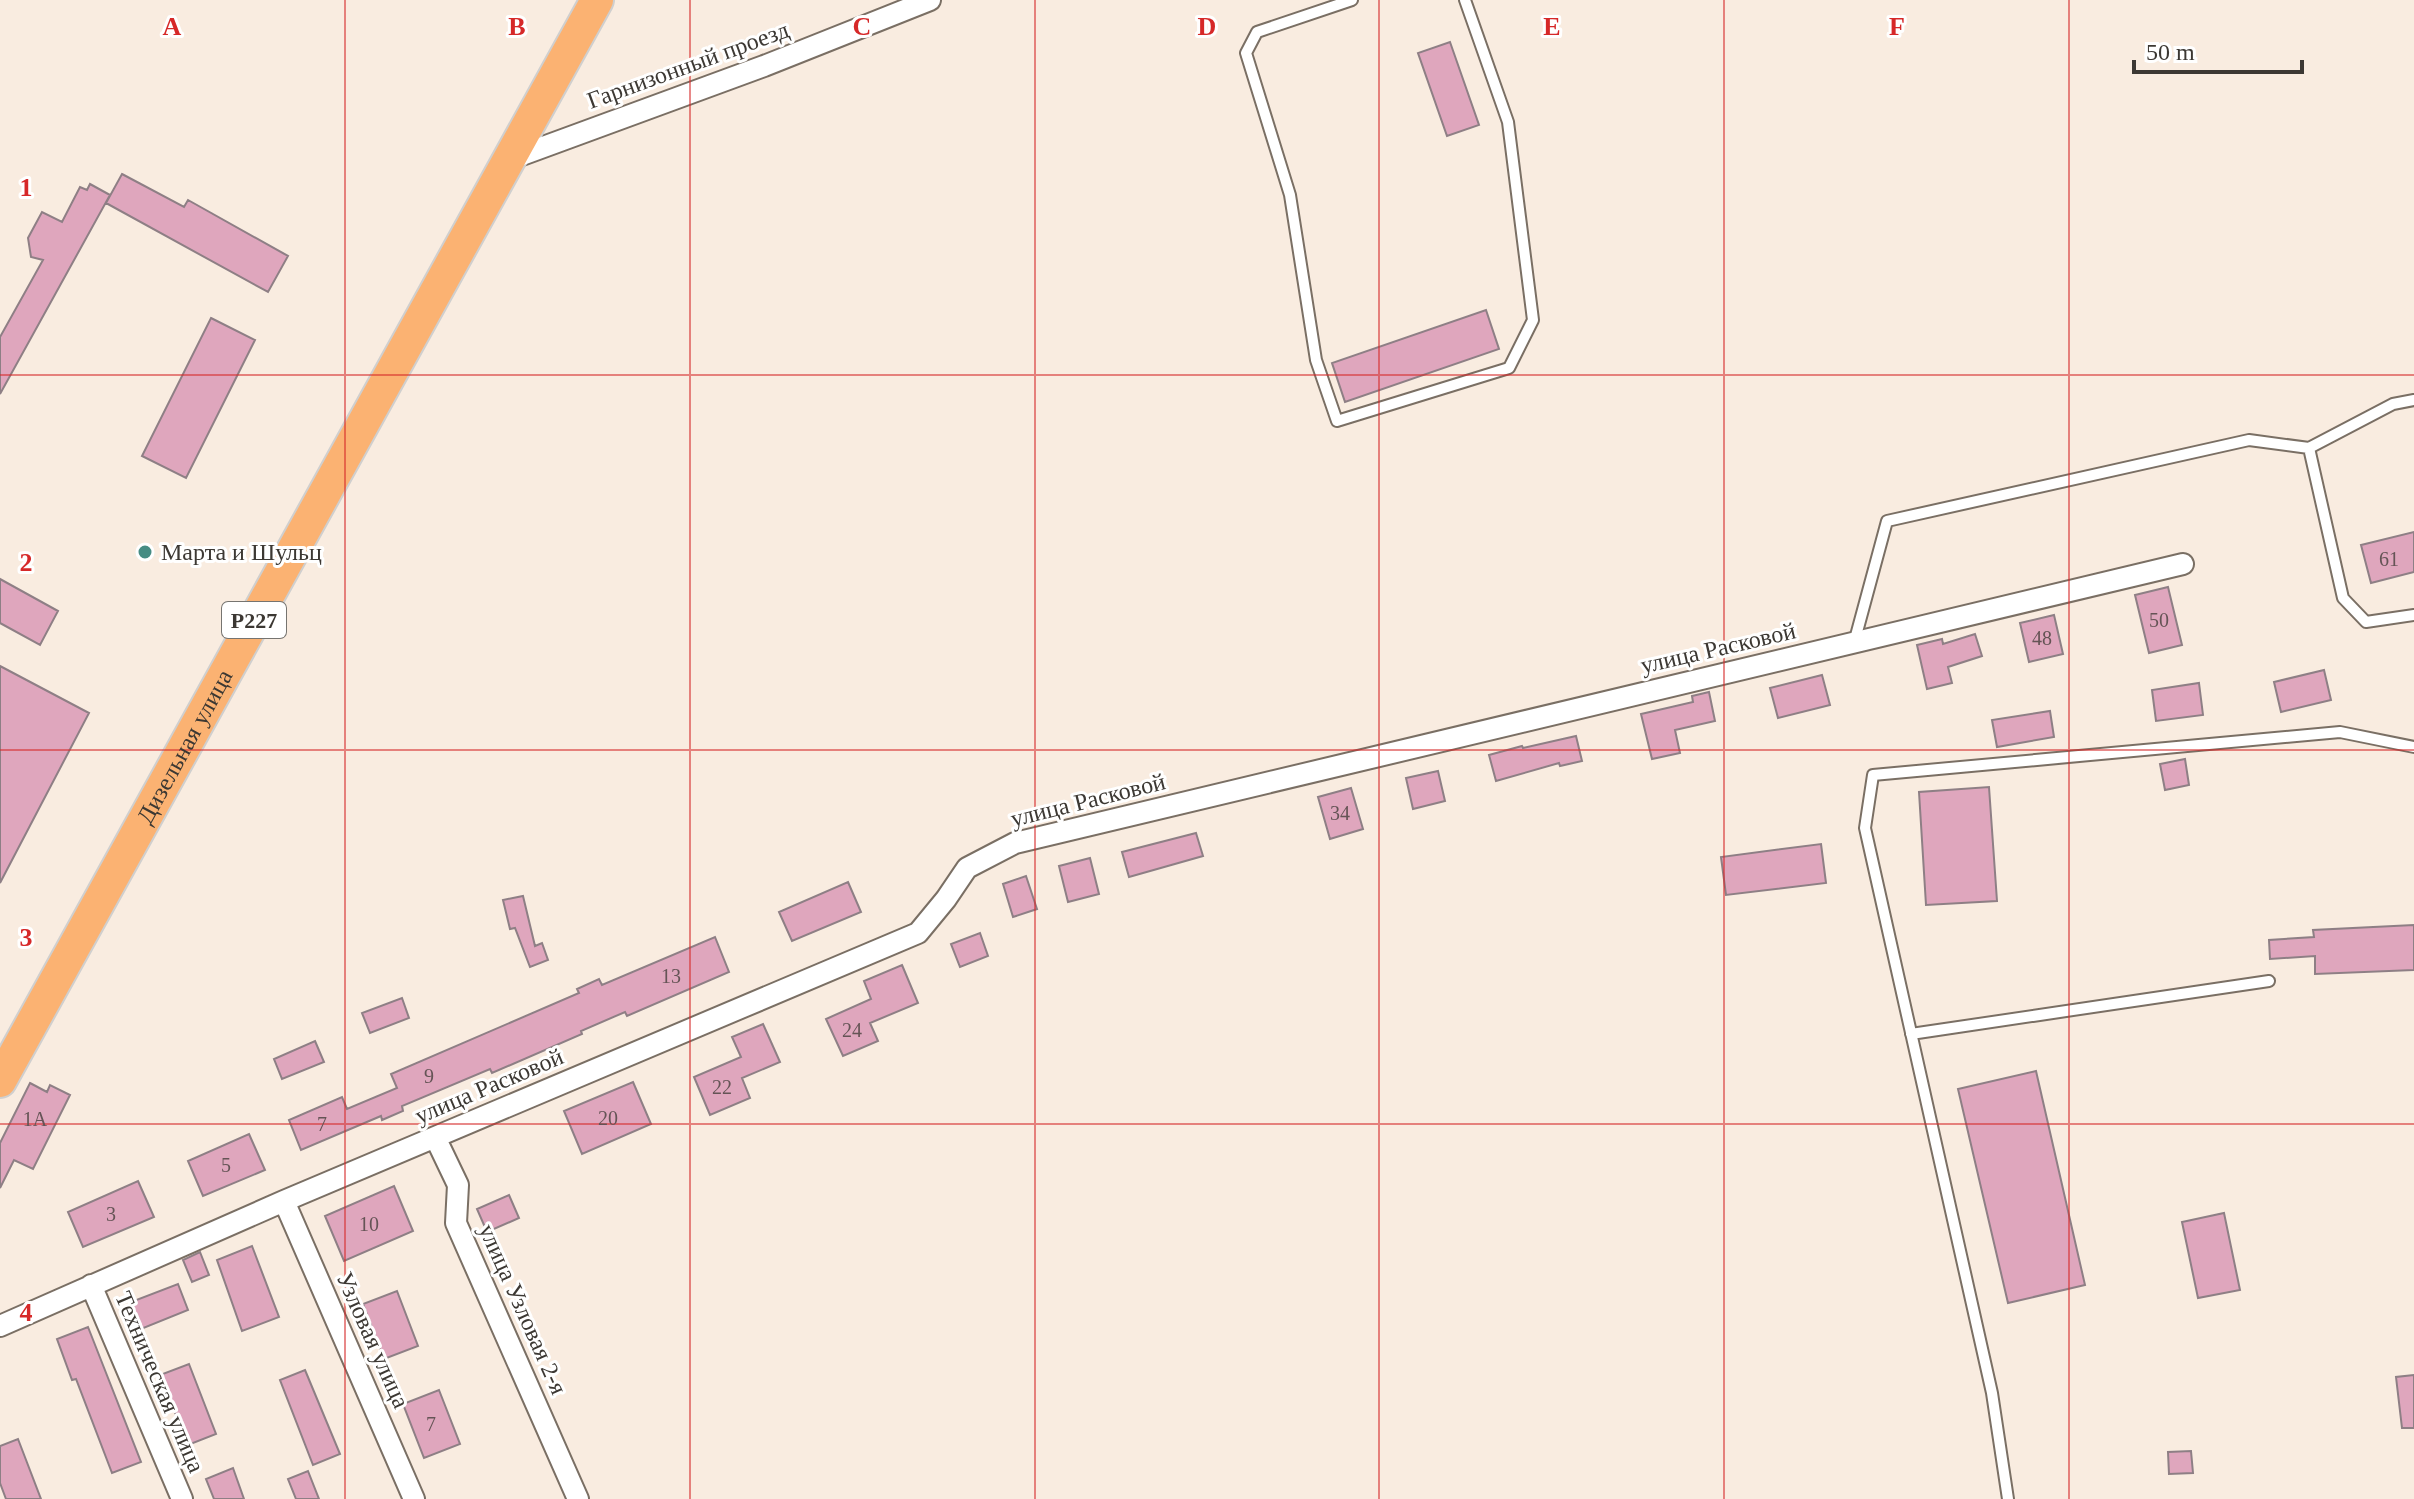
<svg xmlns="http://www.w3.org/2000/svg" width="2414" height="1499" viewBox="0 0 2414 1499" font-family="'Times New Roman',serif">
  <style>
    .building { fill: #dfa6bd; stroke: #8e7f85; stroke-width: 2 }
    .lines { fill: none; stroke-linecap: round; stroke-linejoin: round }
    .lane-casing { stroke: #7a6f64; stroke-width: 14 }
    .street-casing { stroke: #7a6f64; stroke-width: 24 }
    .primary-casing { stroke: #d0cfce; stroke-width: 36 }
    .lane { stroke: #fff; stroke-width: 10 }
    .street { stroke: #fff; stroke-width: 20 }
    .primary { stroke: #fbb272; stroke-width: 32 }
    .grid { fill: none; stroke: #d62828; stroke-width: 2; stroke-opacity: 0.55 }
    .poi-dot { fill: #468c83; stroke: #fff; stroke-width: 3 }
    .labels { text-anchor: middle; stroke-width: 6; stroke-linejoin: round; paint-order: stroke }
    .number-label { font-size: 20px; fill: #655456 }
    .shield { fill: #fff; stroke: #767470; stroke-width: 2 }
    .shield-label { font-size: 22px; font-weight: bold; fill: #3c3833 }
    .street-label { font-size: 24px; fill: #3c3833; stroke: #fff }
    .poi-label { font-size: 24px; fill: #3c3833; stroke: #fff; text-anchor: start }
    .grid-label { font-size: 26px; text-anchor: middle; font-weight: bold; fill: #d62828; stroke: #fff; stroke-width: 6; stroke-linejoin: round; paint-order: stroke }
  </style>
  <rect width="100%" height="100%" fill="#f9ece0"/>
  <path class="building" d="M 1450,42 L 1479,125 L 1447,136 L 1418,53 Z
    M 122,174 L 184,207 L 188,200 L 288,256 L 268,292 L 106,203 Z
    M 90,184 L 110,195 L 0,394 L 0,337 L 43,260 L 31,257 L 28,238 L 42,212 L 62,222 L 80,187 L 87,190 Z
    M 1486,310 L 1499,349 L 1345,402 L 1332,363 Z
    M 211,318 L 255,340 L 186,478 L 142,456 Z
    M 2414,532 L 2414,572 L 2371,583 L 2361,545 Z
    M 0,579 L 58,611 L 40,645 L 0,623 Z
    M 2168,587 L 2182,645 L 2149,653 L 2135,595 Z
    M 2054,615 L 2063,654 L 2029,662 L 2020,623 Z
    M 1975,634 L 1982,656 L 1948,667 L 1952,683 L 1927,689 L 1917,645 L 1942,639 L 1943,644 Z
    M 0,666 L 89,713 L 0,883 Z
    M 2324,670 L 2331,700 L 2281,712 L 2274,682 Z
    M 1822,675 L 1830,705 L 1778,718 L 1770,688 Z
    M 2199,683 L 2203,715 L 2156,721 L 2152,690 Z
    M 1709,692 L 1715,721 L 1675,730 L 1680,753 L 1652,759 L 1641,714 L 1693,702 L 1692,696 Z
    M 2050,711 L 2054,737 L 1997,747 L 1992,720 Z
    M 1576,736 L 1582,761 L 1560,766 L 1559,763 L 1496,781 L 1489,755 L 1522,746 L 1523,748 Z
    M 2185,759 L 2189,785 L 2165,790 L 2160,764 Z
    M 1438,771 L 1445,801 L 1413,809 L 1406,778 Z
    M 1989,787 L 1997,901 L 1926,905 L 1919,792 Z
    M 1351,788 L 1363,829 L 1330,839 L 1318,797 Z
    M 1196,833 L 1203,856 L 1129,877 L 1122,852 Z
    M 1821,844 L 1826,883 L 1726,895 L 1721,857 Z
    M 1090,858 L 1099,894 L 1068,902 L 1059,866 Z
    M 1026,876 L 1037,909 L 1013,917 L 1003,884 Z
    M 848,882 L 861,912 L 792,941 L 779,912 Z
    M 523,896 L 535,946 L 542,943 L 548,960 L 530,967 L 515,928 L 510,929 L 503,900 Z
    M 2414,925 L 2414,970 L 2315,974 L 2315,956 L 2270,959 L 2269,940 L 2314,937 L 2313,930 Z
    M 980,933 L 988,956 L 960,967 L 951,944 Z
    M 715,937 L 729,972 L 627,1016 L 625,1012 L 581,1031 L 582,1034 L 492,1073 L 490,1069 L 402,1106 L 403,1111 L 382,1120 L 381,1116 L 301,1150 L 289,1120 L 342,1097 L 347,1109 L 397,1088 L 391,1074 L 579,993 L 577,989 L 599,979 L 602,985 Z
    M 902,965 L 918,1003 L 870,1023 L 878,1041 L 843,1056 L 826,1019 L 871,999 L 864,981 Z
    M 402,998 L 409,1018 L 370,1033 L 362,1013 Z
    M 763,1024 L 780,1062 L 742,1078 L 750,1098 L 710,1115 L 694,1077 L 741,1057 L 732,1037 Z
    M 315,1041 L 324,1062 L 282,1079 L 274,1059 Z
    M 2036,1071 L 2085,1285 L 2008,1303 L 1958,1089 Z
    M 633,1082 L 651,1124 L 582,1154 L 564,1111 Z
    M 30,1083 L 47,1092 L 50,1085 L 70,1095 L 33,1169 L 14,1160 L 0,1188 L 0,1143 Z
    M 249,1134 L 265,1170 L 203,1196 L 188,1161 Z
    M 138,1181 L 154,1217 L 83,1247 L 68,1212 Z
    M 394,1186 L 413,1231 L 344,1261 L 325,1216 Z
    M 509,1195 L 519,1218 L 487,1232 L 477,1209 Z
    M 2224,1213 L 2240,1290 L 2198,1298 L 2182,1222 Z
    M 252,1246 L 279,1317 L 242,1331 L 217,1260 Z
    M 200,1252 L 209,1275 L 192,1282 L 183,1260 Z
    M 178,1284 L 188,1310 L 141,1329 L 131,1302 Z
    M 397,1291 L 418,1346 L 384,1359 L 363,1304 Z
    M 88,1327 L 141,1462 L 112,1473 L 76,1379 L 72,1380 L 57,1339 Z
    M 189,1364 L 216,1434 L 188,1445 L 160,1375 Z
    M 305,1370 L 340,1454 L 313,1465 L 280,1380 Z
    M 2414,1375 L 2414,1428 L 2402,1428 L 2396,1377 Z
    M 439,1390 L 460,1444 L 424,1458 L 403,1404 Z
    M 18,1439 L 41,1499 L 6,1499 L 0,1483 L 0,1446 Z
    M 2191,1451 L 2193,1473 L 2169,1474 L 2168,1452 Z
    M 233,1468 L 244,1499 L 214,1499 L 206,1479 Z
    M 308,1471 L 319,1499 L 296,1499 L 288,1479 Z"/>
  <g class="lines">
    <g class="lane-casing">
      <path id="lane" d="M 1352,0 L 1257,32 L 1246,53 L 1290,195 L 1316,360 L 1337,421 L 1509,368 L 1533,320 L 1508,122 L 1465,0
        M 2309,448 L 2343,598 L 2366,622 L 2414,615
        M 1854,643 L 1887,521 L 2249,440 L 2309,448 L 2393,404 L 2414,400
        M 1911,1034 L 2269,981
        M 2008,1499 L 1992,1393 L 1865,828 L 1873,775 L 2340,732 L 2414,747"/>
    </g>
    <g class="street-casing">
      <path id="street" d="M 508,160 L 764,66 L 930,0
        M 435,1137 L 458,1185 L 456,1223 L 578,1499
        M 284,1201 L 414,1499
        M 91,1285 L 182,1499
        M 0,1326 L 284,1201 L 918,933 L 946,899 L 967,868 L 1015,843 L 2183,564"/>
    </g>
    <g class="primary-casing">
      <g id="primary">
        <path id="s1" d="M 0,1081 L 597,0"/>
      </g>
    </g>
    <use href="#lane" class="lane"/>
    <use href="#street" class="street"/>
    <use href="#primary" class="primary"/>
  </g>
  <path class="grid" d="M 345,0 L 345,1499M 690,0 L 690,1499M 1035,0 L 1035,1499M 1379,0 L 1379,1499M 1724,0 L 1724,1499M 2069,0 L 2069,1499M 0,375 L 2414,375M 0,750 L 2414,750M 0,1124 L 2414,1124"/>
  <circle class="poi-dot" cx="145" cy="552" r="8"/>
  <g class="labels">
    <g class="number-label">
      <text x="2389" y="566">61</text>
      <text x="2159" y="627">50</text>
      <text x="2042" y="645">48</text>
      <text x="1340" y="820">34</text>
      <text x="671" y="983">13</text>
      <text x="852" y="1037">24</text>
      <text x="429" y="1083">9</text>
      <text x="722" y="1094">22</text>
      <text x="608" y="1125">20</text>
      <text x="35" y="1126">1А</text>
      <text x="322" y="1131">7</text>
      <text x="226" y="1172">5</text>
      <text x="111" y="1221">3</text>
      <text x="369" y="1231">10</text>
      <text x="431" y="1431">7</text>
    </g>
    <rect class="shield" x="222" y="602" width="64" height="36" rx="6"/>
    <g class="shield-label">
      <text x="254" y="628">Р227</text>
    </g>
    <g class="street-label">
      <text transform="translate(688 65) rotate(-20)" y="8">Гарнизонный проезд</text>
      <text transform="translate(1718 648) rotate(-13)" y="8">улица Расковой</text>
      <text dy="8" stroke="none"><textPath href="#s1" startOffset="382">Дизельная улица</textPath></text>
      <text transform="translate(1088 800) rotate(-14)" y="8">улица Расковой</text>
      <text transform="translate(489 1086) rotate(-23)" y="8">улица Расковой</text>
      <text transform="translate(523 1309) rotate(66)" y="8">улица Узловая 2-я</text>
      <text transform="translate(373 1340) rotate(66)" y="8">Узловая улица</text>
      <text transform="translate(160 1382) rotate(67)" y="8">Техническая улица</text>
    </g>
    <g class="poi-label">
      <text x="161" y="560">Марта и Шульц</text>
    </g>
  </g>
  <g class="grid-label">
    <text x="172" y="35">A</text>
    <text x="517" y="35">B</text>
    <text x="862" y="35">C</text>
    <text x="1207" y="35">D</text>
    <text x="1552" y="35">E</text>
    <text x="1897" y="35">F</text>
    <text x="26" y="196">1</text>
    <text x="26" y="571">2</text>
    <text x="26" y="946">3</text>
    <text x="26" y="1321">4</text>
  </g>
  <path d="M2134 60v12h168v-12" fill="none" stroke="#3c3833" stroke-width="4"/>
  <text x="2146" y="60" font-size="24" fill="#3c3833" stroke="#ffffff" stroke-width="6" paint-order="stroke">50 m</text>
</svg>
